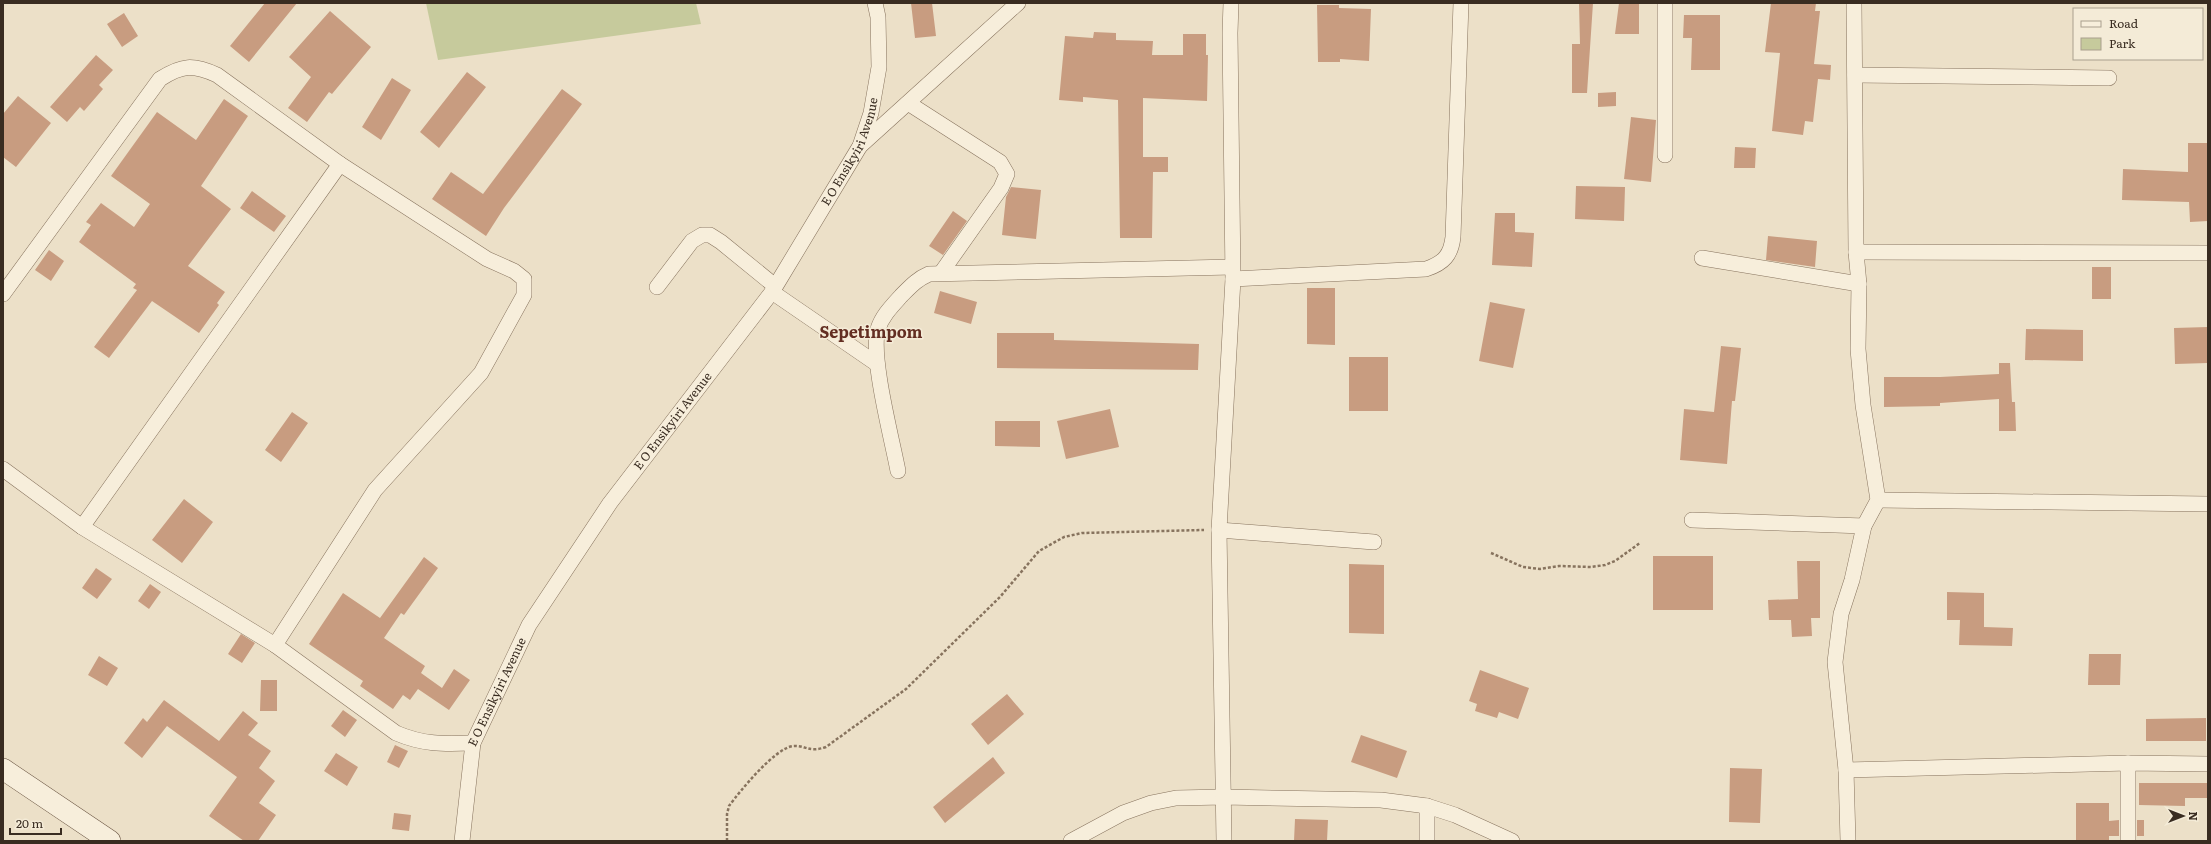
<svg xmlns="http://www.w3.org/2000/svg" width="2211" height="844" viewBox="0 0 2211 844" font-family="Literata,serif">
  <style>
    .green { fill: #c6ca9c }
    .building { fill: #c89c80 }
    .lines { fill: none; stroke-linecap: round; stroke-linejoin: round }
    .street-casing { stroke: #87735e; stroke-width: 16 }
    .secondary-casing { stroke: #695441; stroke-width: 22 }
    .path { stroke: #87735e; stroke-width: 2.5; stroke-dasharray: 3 2; stroke-linecap: butt }
    .street { stroke: #f7eedb; stroke-width: 15 }
    .secondary { stroke: #f7eedb; stroke-width: 21 }
    .labels { text-anchor: middle; stroke-width: 3; stroke-linejoin: round; paint-order: stroke }
    .street-label { font-size: 12px; fill: #392c21; stroke: #f4ebd7 }
    .district-label { font-size: 16px; font-weight: bold; fill: #632e22; stroke: #f4ebd7 }
  </style>
  <rect width="100%" height="100%" fill="#ece0c8"/>
  <path class="green" d="M 426,3 L 696,3 L 701,24 L 438,60 Z"/>
  <path class="building" d="M 265,3 L 297,3 L 249,62 L 230,46 Z
    M 911,3 L 932,3 L 936,36 L 915,38 Z
    M 1579,3 L 1593,3 L 1587,93 L 1572,93 L 1572,44 L 1580,44 Z
    M 1619,3 L 1639,3 L 1639,34 L 1615,34 Z
    M 1771,3 L 1816,3 L 1815,11 L 1820,11 L 1814,64 L 1831,65 L 1830,80 L 1818,79 L 1813,122 L 1805,121 L 1803,135 L 1772,131 L 1780,53 L 1765,52 Z
    M 1317,5 L 1339,5 L 1339,8 L 1371,9 L 1369,61 L 1340,59 L 1340,62 L 1318,62 Z
    M 330,11 L 371,47 L 332,94 L 329,92 L 307,122 L 288,108 L 311,77 L 289,57 Z
    M 124,13 L 138,36 L 122,47 L 107,24 Z
    M 1684,15 L 1720,15 L 1720,70 L 1691,70 L 1692,38 L 1683,38 Z
    M 1094,32 L 1116,33 L 1116,40 L 1153,41 L 1152,55 L 1183,55 L 1183,34 L 1206,34 L 1206,55 L 1208,55 L 1207,101 L 1143,98 L 1143,157 L 1168,157 L 1168,172 L 1153,172 L 1152,238 L 1120,238 L 1118,100 L 1083,97 L 1083,102 L 1059,100 L 1065,36 L 1093,38 Z
    M 96,55 L 113,70 L 99,85 L 103,89 L 84,111 L 80,107 L 67,122 L 50,107 Z
    M 467,72 L 486,87 L 439,148 L 420,132 Z
    M 392,78 L 411,90 L 381,140 L 362,127 Z
    M 562,89 L 582,104 L 504,208 L 486,236 L 432,199 L 451,172 L 483,194 Z
    M 1616,92 L 1616,106 L 1598,107 L 1598,93 Z
    M 18,96 L 51,123 L 16,167 L 3,157 L 3,114 Z
    M 224,99 L 248,116 L 201,186 L 231,209 L 188,266 L 225,292 L 217,303 L 219,305 L 199,333 L 152,301 L 109,358 L 94,347 L 137,290 L 133,288 L 136,284 L 79,242 L 91,225 L 86,222 L 101,203 L 134,227 L 150,204 L 111,176 L 157,112 L 196,140 Z
    M 1631,117 L 1656,120 L 1651,182 L 1624,179 Z
    M 2188,143 L 2207,143 L 2208,221 L 2190,222 L 2189,202 L 2122,200 L 2123,169 L 2188,172 Z
    M 1735,147 L 1756,148 L 1755,168 L 1734,168 Z
    M 1576,186 L 1625,187 L 1624,221 L 1575,219 Z
    M 1011,187 L 1041,190 L 1036,239 L 1002,235 L 1006,197 Z
    M 252,191 L 286,216 L 274,232 L 240,208 Z
    M 953,211 L 967,221 L 943,255 L 929,246 Z
    M 1495,213 L 1515,213 L 1515,232 L 1534,233 L 1532,267 L 1492,265 Z
    M 1768,236 L 1817,241 L 1815,267 L 1766,260 Z
    M 49,250 L 64,261 L 51,281 L 35,270 Z
    M 2092,267 L 2111,267 L 2111,299 L 2092,299 Z
    M 1307,288 L 1335,288 L 1335,345 L 1307,344 Z
    M 940,291 L 977,302 L 971,324 L 934,313 Z
    M 1490,302 L 1525,309 L 1513,368 L 1479,361 Z
    M 2208,327 L 2208,363 L 2175,364 L 2174,328 Z
    M 2026,329 L 2083,330 L 2083,361 L 2025,360 Z
    M 997,333 L 1054,333 L 1054,340 L 1199,344 L 1198,370 L 997,368 Z
    M 1721,346 L 1741,348 L 1735,401 L 1732,401 L 1727,464 L 1680,460 L 1684,409 L 1714,412 Z
    M 1349,357 L 1388,357 L 1388,411 L 1349,411 Z
    M 1999,363 L 2010,363 L 2012,402 L 2015,402 L 2016,431 L 1999,431 L 1999,399 L 1940,403 L 1940,406 L 1884,407 L 1884,377 L 1940,377 L 1999,374 Z
    M 1110,409 L 1119,447 L 1066,459 L 1057,421 Z
    M 292,412 L 308,423 L 281,462 L 265,450 Z
    M 995,421 L 1040,421 L 1040,447 L 995,446 Z
    M 184,499 L 213,522 L 182,563 L 152,540 Z
    M 1653,556 L 1713,556 L 1713,610 L 1653,610 Z
    M 424,557 L 438,568 L 404,615 L 401,613 L 384,638 L 425,666 L 421,673 L 442,688 L 454,669 L 470,680 L 449,710 L 418,689 L 410,700 L 403,695 L 393,709 L 360,686 L 363,681 L 309,644 L 343,593 L 380,618 Z
    M 1797,561 L 1820,561 L 1820,618 L 1811,618 L 1812,636 L 1792,637 L 1791,620 L 1769,620 L 1768,600 L 1798,599 Z
    M 1349,564 L 1384,565 L 1384,634 L 1349,633 Z
    M 96,568 L 112,579 L 97,599 L 82,588 Z
    M 150,584 L 161,592 L 149,609 L 138,601 Z
    M 1947,592 L 1984,593 L 1984,627 L 2013,628 L 2012,646 L 1959,645 L 1960,620 L 1947,620 Z
    M 241,634 L 255,643 L 242,663 L 228,654 Z
    M 2089,654 L 2121,654 L 2120,685 L 2088,685 Z
    M 99,656 L 118,668 L 107,686 L 88,675 Z
    M 1480,670 L 1529,688 L 1518,719 L 1499,712 L 1497,718 L 1475,711 L 1477,704 L 1469,701 Z
    M 261,680 L 277,680 L 277,711 L 260,711 Z
    M 1007,694 L 1024,714 L 988,745 L 971,724 Z
    M 164,700 L 219,741 L 243,711 L 258,723 L 248,735 L 271,751 L 259,768 L 275,781 L 259,803 L 276,815 L 258,841 L 244,841 L 209,816 L 237,777 L 167,726 L 142,758 L 124,743 L 143,718 L 147,722 Z
    M 343,710 L 357,720 L 345,737 L 331,726 Z
    M 2206,718 L 2206,741 L 2146,741 L 2146,719 Z
    M 1361,735 L 1407,751 L 1397,778 L 1351,762 Z
    M 395,745 L 408,751 L 399,768 L 387,762 Z
    M 336,753 L 358,767 L 347,786 L 324,771 Z
    M 993,757 L 1005,773 L 945,823 L 933,807 Z
    M 1730,768 L 1762,769 L 1760,823 L 1729,822 Z
    M 2139,783 L 2208,783 L 2208,798 L 2185,798 L 2185,806 L 2139,805 Z
    M 2076,803 L 2109,803 L 2109,821 L 2119,820 L 2119,836 L 2109,836 L 2109,841 L 2076,841 Z
    M 394,813 L 411,815 L 409,831 L 392,829 Z
    M 1295,819 L 1328,820 L 1327,841 L 1294,841 Z
    M 2137,820 L 2144,820 L 2144,836 L 2137,836 Z"/>
  <g class="lines">
    <g class="street-casing">
      <g id="street">
        <path d="M 1665,3 L 1665,155"/>
        <path d="M 1855,75 L 2109,78"/>
        <path d="M 908,103 L 1000,162 L 1007,174 L 1001,188 L 941,273"/>
        <path d="M 860,146 L 1018,3"/>
        <path d="M 1856,252 L 2208,253"/>
        <path d="M 1702,258 L 1859,284"/>
        <path d="M 1233,279 L 1426,269 C 1444,263 1451,255 1453,237 L 1461,3"/>
        <path d="M 657,287 L 692,241 L 702,235 L 710,235 L 721,242 L 775,286"/>
        <path d="M 772,292 L 877,364"/>
        <path d="M 3,294 L 160,79 C 182,65 193,64 217,75 L 340,164 L 487,259 L 514,271 L 524,279 L 524,295 L 481,373 L 375,490 L 275,645"/>
        <path d="M 3,469 L 82,527 L 275,645 L 396,733 C 424,745 444,744 473,743"/>
        <path d="M 898,471 C 892,439 870,356 878,329 C 882,316 892,306 901,296 C 910,287 917,279 929,274 L 1232,267"/>
        <path d="M 1878,500 L 2208,504"/>
        <path d="M 1692,520 L 1864,526"/>
        <path d="M 82,527 L 340,164"/>
        <path d="M 1219,530 L 1374,542"/>
        <path d="M 1846,770 L 2128,763 L 2208,764"/>
        <path id="s1" d="M 462,841 L 473,743 L 529,625 L 610,503 L 772,292 L 860,146 L 871,113 L 879,67 L 878,17 L 875,3"/>
        <path d="M 1071,841 L 1123,813 L 1151,803 L 1176,798 L 1224,797 L 1381,800 L 1427,806 L 1455,815 L 1512,841"/>
        <path d="M 1224,841 L 1219,530 L 1233,279 L 1230,33 L 1231,3"/>
        <path d="M 1427,841 L 1427,806"/>
        <path d="M 1848,841 L 1846,770 L 1835,662 L 1841,614 L 1852,580 L 1864,526 L 1878,500 L 1863,405 L 1858,349 L 1859,284 L 1856,252 L 1854,3"/>
        <path d="M 2128,841 L 2128,763"/>
      </g>
    </g>
    <g class="secondary-casing">
      <path id="secondary" d="M 3,769 L 110,841"/>
    </g>
    <path class="path" d="M 1491,553 L 1523,567 L 1540,569 L 1559,566 L 1591,567 L 1605,565 L 1615,561 L 1640,543
      M 727,841 L 727,814 L 729,806 C 740,791 775,748 793,746 C 806,745 808,753 826,747 L 906,689 L 1000,597 L 1039,551 L 1064,537 L 1082,533 L 1204,530"/>
    <use href="#street" class="street"/>
    <use href="#secondary" class="secondary"/>
  </g>
  <g class="labels">
    <g class="street-label">
      <text dy="4" stroke="none"><textPath href="#s1" startOffset="803">E O Ensikyiri Avenue</textPath></text>
      <text dy="4" stroke="none"><textPath href="#s1" startOffset="479">E O Ensikyiri Avenue</textPath></text>
      <text dy="4" stroke="none"><textPath href="#s1" startOffset="155">E O Ensikyiri Avenue</textPath></text>
    </g>
    <g class="district-label">
      <text x="871" y="338">Sepetimpom</text>
    </g>
  </g>
  <rect width="2211" height="844" fill="none" stroke="#392c21" stroke-width="8"/>
  <rect x="2073" y="8" width="130" height="52" fill="#f4ebd7" stroke="#a99f8e"/>
  <rect x="2081" y="21" width="20" height="6" fill="#f7eedb" stroke="#a99f8e"/>
  <text x="2109" y="28" font-size="12" fill="#392c21">Road</text>
  <rect x="2081" y="38" width="20" height="12" fill="#c6ca9c" stroke="#a99f8e"/>
  <text x="2109" y="48" font-size="12" fill="#392c21">Park</text>
  <g transform="translate(2183 816) rotate(90)" stroke="#f4ebd7" stroke-width="3" paint-order="stroke">
  <path d="M0-3L7 15L0 10L-7 15Z" fill="#392c21"/>
  <text y="-6" font-size="11" font-weight="bold" text-anchor="middle" fill="#392c21">N</text>
  </g>
  <path d="M10 828v6h51v-6" fill="none" stroke="#392c21" stroke-width="2"/>
  <text x="16" y="828" font-size="12" fill="#392c21" stroke="#f4ebd7" stroke-width="3" paint-order="stroke">20 m</text>
</svg>
